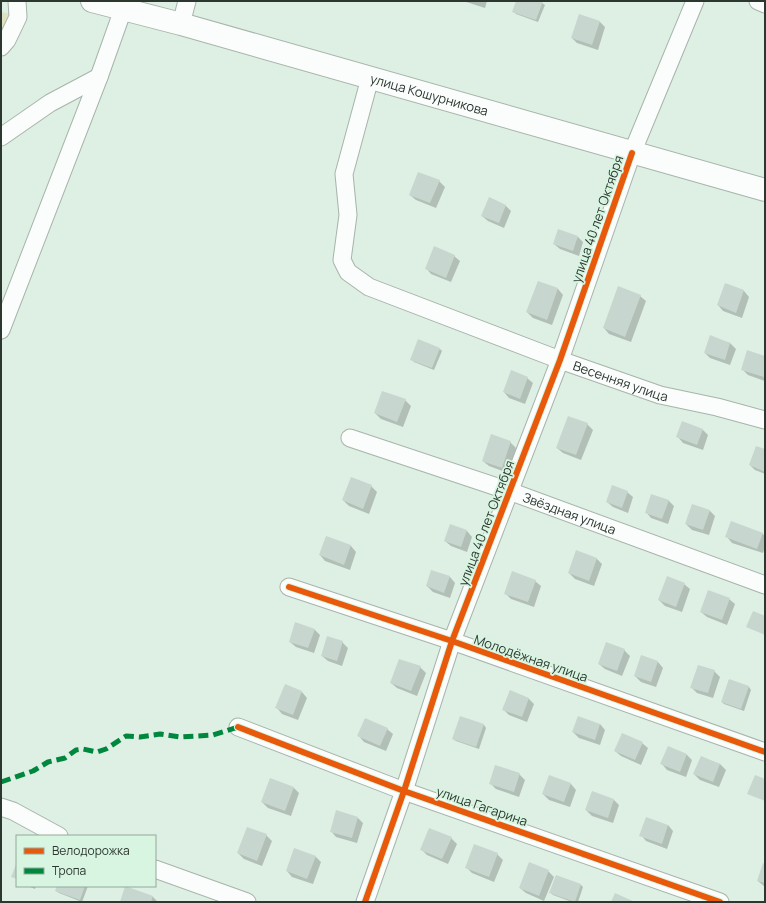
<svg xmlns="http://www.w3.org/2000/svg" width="766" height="903" viewBox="0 0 766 903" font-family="Manrope,sans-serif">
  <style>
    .green { fill: #dfe3c2 }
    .shadow { fill: #0003 }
    .building { fill: #c8d6d0 }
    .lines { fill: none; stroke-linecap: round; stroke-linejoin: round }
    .minor-casing { stroke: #a7b4ab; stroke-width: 19 }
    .major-casing { stroke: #a7b4ab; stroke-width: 24 }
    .minor { stroke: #fafdfb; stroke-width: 17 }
    .major { stroke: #fafdfb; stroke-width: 22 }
    .quiet { stroke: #00873e; stroke-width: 5; stroke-dasharray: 10 5; stroke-linecap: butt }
    .cycleway-casing { stroke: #d8f5e1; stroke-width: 8 }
    .cycleway { stroke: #e8590c; stroke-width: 6 }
    .labels { text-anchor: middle; stroke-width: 3.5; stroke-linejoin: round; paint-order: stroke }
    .street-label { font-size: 13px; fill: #2c3730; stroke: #d8f5e1 }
  </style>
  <rect width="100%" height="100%" fill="#deefe4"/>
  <path class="green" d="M 1,12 L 11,14 L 1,29 Z"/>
  <path class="shadow" d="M 463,1 L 487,1 L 485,8 Z
    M 517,1 L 539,1 L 545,5 L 538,22 L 516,14 L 513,11 Z
    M 580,15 L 600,22 L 605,27 L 598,50 L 577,43 L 572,38 Z
    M 439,181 L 445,187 L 436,208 L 416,200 L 410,195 Z
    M 489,199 L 506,206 L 511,211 L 504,228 L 488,221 L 482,216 Z
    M 578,237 L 583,242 L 579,256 L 560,249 L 554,244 Z
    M 454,256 L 460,261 L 451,282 L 431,274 L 426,268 Z
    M 538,282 L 558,289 L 563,295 L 552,325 L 533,318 L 527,312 Z
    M 726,284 L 744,291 L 749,297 L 742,318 L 723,311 L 718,305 Z
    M 640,296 L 646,301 L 631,342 L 609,334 L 604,328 Z
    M 710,337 L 730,343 L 736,349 L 730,365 L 710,358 L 705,353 Z
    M 440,349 L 442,351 L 434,370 L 414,362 L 411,359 Z
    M 748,352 L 765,357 L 765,381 L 748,375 L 742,369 Z
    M 527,378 L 533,383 L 525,404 L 509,398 L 504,392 Z
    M 405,400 L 411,406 L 403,427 L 381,419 L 375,413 Z
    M 587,424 L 593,430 L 581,460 L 563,453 L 557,448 Z
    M 703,430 L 708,435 L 703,450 L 683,443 L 678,437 Z
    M 510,442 L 516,448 L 508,473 L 489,466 L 483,461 Z
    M 765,450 L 765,474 L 755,470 L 750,465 Z
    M 371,486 L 377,492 L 369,514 L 349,506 L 343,500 Z
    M 627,492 L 633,497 L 628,513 L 613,507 L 607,502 Z
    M 668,500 L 674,506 L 668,524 L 651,518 L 646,512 Z
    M 693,505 L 710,511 L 715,516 L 709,535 L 692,530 L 686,524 Z
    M 451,525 L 467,531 L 472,537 L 467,552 L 451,546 L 445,541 Z
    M 762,533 L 765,536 L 765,547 L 763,553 L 732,543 L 727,537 Z
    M 327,537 L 351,546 L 356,552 L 350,570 L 325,561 L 320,555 Z
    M 596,558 L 602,564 L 594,586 L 575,579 L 569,573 Z
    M 432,571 L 450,577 L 455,583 L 450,598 L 433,592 L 427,586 Z
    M 535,581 L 541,586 L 534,607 L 511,599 L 505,593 Z
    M 684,584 L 690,589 L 682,612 L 665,606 L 659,600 Z
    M 729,599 L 735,604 L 727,625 L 707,617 L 701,612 Z
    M 314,629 L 320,635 L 314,653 L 296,647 L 290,642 Z
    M 342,642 L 348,648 L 342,666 L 328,661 L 322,656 Z
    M 624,650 L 630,656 L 622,676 L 605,669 L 599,664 Z
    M 658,662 L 663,668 L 656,687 L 641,682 L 635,676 Z
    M 420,667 L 426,673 L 417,696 L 397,688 L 391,683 Z
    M 714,671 L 720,677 L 713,698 L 697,693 L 692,688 Z
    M 729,680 L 749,687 L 751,690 L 744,711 L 724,704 L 722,702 Z
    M 510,691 L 529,699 L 534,704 L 527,722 L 509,715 L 503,709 Z
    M 302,692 L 307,698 L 298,720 L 282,714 L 277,708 Z
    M 461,717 L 484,725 L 486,728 L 479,749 L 456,741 L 453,739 Z
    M 600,724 L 605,730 L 600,745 L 579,738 L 573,732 Z
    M 387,729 L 393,734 L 386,751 L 364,742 L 359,736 Z
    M 642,743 L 648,748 L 641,765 L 621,756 L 615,751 Z
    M 668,747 L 687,755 L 692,760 L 686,777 L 667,770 L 662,764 Z
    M 701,757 L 720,764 L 726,770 L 719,787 L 700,780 L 694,774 Z
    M 519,774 L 525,780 L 519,797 L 496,789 L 490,783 Z
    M 571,784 L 576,790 L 570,807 L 549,800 L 543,794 Z
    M 294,788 L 299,793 L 291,816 L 268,808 L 262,802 Z
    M 614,800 L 619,805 L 613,823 L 592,816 L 586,810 Z
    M 358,818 L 363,823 L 357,843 L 336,837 L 331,831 Z
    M 668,825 L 673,831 L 667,849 L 646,841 L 641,835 Z
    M 266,835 L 272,841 L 262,866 L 244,859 L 238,853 Z
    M 451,838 L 457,844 L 448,864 L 427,855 L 421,849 Z
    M 497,854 L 503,860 L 494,882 L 472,873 L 466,867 Z
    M 315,856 L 321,862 L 313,884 L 292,877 L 287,871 Z
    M 765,865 L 765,887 L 758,881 Z
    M 548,871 L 554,877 L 544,901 L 526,893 L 520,888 Z
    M 556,876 L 581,885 L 583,887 L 578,902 L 572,902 L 553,895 L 551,893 Z
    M 28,886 L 36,886 L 35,889 Z
    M 58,886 L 88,886 L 82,902 L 59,893 L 56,891 Z
    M 126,888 L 153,897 L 158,902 L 121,902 Z"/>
  <path class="building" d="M 516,1 L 543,1 L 536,20 L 512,12 Z
    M 579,14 L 600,21 L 592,45 L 571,38 Z
    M 418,172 L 440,180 L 430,203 L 409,195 Z
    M 489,197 L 506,205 L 499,223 L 481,216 Z
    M 558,229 L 578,236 L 573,251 L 553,244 Z
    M 434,246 L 455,255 L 446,278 L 425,269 Z
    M 538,281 L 558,288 L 547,320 L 526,312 Z
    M 725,283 L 744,290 L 736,313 L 717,305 Z
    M 618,286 L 641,295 L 625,337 L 603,328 Z
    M 710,335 L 730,343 L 725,360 L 704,353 Z
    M 418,339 L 440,348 L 432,368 L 410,360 Z
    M 747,350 L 765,356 L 764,377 L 741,370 Z
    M 511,370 L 528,377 L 520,399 L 503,392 Z
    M 382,391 L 406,399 L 397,422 L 374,413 Z
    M 568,416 L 588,423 L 576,455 L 556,448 Z
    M 682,421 L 703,429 L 697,445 L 676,437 Z
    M 491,434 L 511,441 L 502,468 L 482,461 Z
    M 756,446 L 765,449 L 765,472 L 749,465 Z
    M 351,477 L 372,485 L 363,509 L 342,500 Z
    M 612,485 L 628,491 L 622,508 L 606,502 Z
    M 651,494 L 669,500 L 662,519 L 645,513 Z
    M 692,504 L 710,510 L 703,530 L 685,524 Z
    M 731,521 L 763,533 L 757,549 L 725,537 Z
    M 450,524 L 467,530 L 461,547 L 444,541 Z
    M 326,536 L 351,545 L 344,565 L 319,555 Z
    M 576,550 L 597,558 L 589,581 L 568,573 Z
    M 431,570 L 450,576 L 444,593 L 426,586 Z
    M 512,571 L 536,580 L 528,602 L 504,594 Z
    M 667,576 L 685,583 L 676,607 L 658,600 Z
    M 708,590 L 730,598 L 722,620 L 700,612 Z
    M 753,611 L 765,616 L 765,635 L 746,627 Z
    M 295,622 L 315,629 L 308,648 L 289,642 Z
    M 327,636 L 343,641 L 337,661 L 321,656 Z
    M 606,642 L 625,649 L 617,671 L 598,664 Z
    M 641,655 L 658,661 L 651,682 L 634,676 Z
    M 399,659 L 421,666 L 411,691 L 390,683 Z
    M 698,665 L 715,670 L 708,693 L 690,688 Z
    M 729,679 L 749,686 L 741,709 L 721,702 Z
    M 285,684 L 302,691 L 293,715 L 275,708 Z
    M 510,690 L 529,698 L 522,717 L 502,710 Z
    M 460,716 L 484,724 L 476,747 L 452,739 Z
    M 578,716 L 600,724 L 595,740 L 572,732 Z
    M 365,718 L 388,728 L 380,746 L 357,736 Z
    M 622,733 L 643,742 L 635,760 L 614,751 Z
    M 668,746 L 687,754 L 680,772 L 660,764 Z
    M 701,756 L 720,764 L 713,782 L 693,774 Z
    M 495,765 L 520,773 L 514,792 L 489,784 Z
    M 549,775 L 571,783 L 564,802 L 542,794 Z
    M 755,775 L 765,779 L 765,801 L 747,794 Z
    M 270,778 L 294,787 L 285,811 L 261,802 Z
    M 592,791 L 614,799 L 608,818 L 585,810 Z
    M 336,810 L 358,817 L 352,838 L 330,832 Z
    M 646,817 L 668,825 L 662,844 L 639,836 Z
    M 247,827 L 267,834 L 257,861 L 237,853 Z
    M 429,828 L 452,837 L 442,859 L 420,850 Z
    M 474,844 L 498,853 L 489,877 L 465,868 Z
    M 294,848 L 316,856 L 307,879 L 286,871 Z
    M 17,862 L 17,879 L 11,877 Z
    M 529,862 L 549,870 L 539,896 L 519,888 Z
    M 763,863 L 765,864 L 765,883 L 757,881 Z
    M 556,875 L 581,884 L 575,902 L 549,893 Z
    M 57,886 L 85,886 L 80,900 L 55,891 Z
    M 125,886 L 153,896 L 151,902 L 120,902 Z
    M 615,893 L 635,902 L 611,902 Z"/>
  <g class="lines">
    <g class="minor-casing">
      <g id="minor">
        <path d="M 758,1 L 765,4"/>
        <path d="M 181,24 L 187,1"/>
        <path d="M 1,47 L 7,40 L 18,17 L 17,1"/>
        <path id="s1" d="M 370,78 L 344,174 L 348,215 L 342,260 L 348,272 L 369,287 L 560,360 L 660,395 L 717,407 L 765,420"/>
        <path d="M 1,137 L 50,103 L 99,77"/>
        <path d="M 1,330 L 99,77 L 126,1"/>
        <path id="s2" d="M 350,438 L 509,491 L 765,585"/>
        <path d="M 289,587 L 452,641 L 765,752"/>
        <path d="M 238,727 L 404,791 L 720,902"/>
        <path d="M 1,807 L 13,811 L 59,836"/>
        <path d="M 155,869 L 247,902"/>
        <path d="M 365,902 L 404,791 L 452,641 L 560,360 L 632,153 L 695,1"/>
      </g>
    </g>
    <g class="major-casing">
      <g id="major">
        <path id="s3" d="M 92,1 L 181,24 L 765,190"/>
      </g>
    </g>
    <use href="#minor" class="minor"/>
    <use href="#major" class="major"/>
    <path class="quiet" d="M 1,782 L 33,771 L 48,762 L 65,758 L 76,750 L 83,749 L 97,752 L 106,749 L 126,736 L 140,737 L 160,734 L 180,737 L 213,735 L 238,727"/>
    <g class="cycleway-casing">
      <path id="cycleway" d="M 289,587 L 452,641 L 765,752
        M 238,727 L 404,791 L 720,902
        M 365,902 L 404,791 L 452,641 L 560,360 L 632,153"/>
    </g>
    <use href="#cycleway" class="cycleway"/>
  </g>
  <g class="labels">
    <g class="street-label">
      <text dy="5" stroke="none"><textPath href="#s3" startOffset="350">улица Кошурникова</textPath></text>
      <text transform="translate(597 219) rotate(-71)" y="5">улица 40 лет Октября</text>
      <text dy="5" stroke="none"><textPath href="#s1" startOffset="494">Весенняя улица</textPath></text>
      <text dy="5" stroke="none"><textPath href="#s2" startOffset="232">Звёздная улица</textPath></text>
      <text transform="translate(486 523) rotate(-69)" y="5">улица 40 лет Октября</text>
      <text transform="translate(531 658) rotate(19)" y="5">Молодёжная улица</text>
      <text transform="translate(482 806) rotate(19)" y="5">улица Гагарина</text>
    </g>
  </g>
  <rect width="766" height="903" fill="none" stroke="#2c3730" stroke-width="4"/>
  <rect x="16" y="835" width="140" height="52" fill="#d8f5e1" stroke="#93a99a"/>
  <rect x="24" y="848" width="20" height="6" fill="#e8590c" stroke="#93a99a"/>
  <text x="52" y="855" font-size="12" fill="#2c3730">Велодорожка</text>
  <rect x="24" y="868" width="20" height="6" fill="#00873e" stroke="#93a99a"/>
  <text x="52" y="875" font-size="12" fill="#2c3730">Тропа</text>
</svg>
